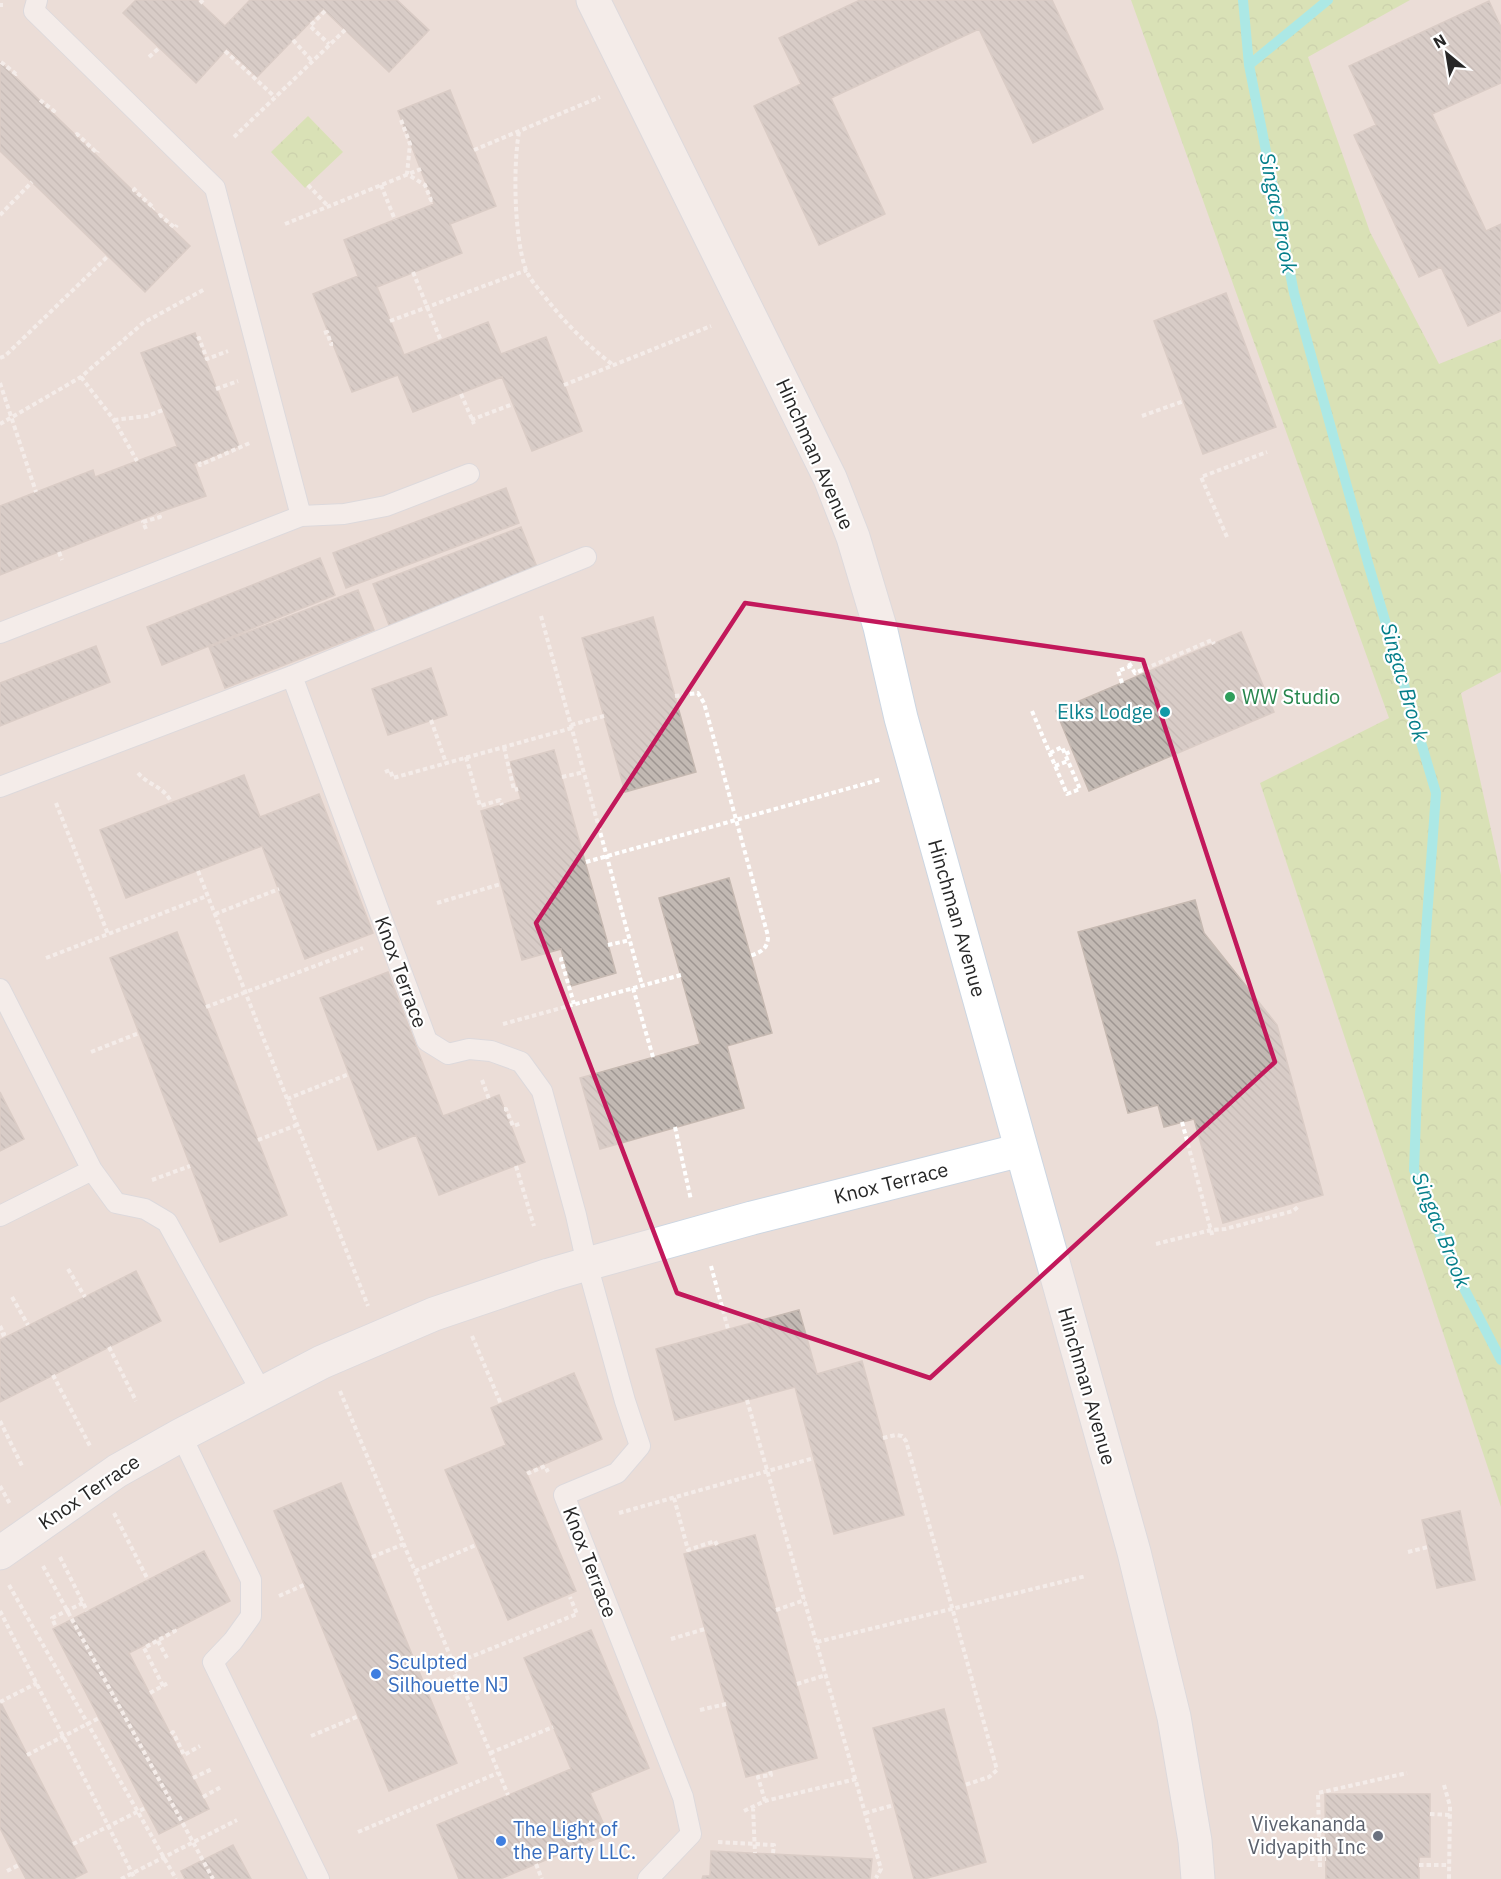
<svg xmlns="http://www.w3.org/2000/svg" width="1501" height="1879" viewBox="0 0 1501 1879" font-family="'IBM Plex Sans',sans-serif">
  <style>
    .forest { fill: url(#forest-crowns) }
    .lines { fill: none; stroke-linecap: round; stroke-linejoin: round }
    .stream { stroke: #60f7f7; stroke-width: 10 }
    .building { fill: url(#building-back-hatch); stroke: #c6b9b1; stroke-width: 1.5 }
    .lane-casing { stroke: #ccd6e2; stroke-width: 22 }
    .street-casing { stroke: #ccd6e2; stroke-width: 35 }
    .secondary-casing { stroke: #ccd6e2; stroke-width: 35 }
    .path { stroke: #fff; stroke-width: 4; stroke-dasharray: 4.5 3; stroke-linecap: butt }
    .lane { stroke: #fff; stroke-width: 20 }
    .street { stroke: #fff; stroke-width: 33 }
    .secondary { stroke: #fff; stroke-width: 33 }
    .marked { fill: none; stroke: #c2185b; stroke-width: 4.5; stroke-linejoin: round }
    .leisure-dot { fill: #2e9e5b; stroke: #fff; stroke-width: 2 }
    .culture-dot { fill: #0f9aa8; stroke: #fff; stroke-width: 2 }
    .shop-dot { fill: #3f7fe0; stroke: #fff; stroke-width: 2 }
    .worship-dot { fill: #6b7280; stroke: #fff; stroke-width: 2 }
    .labels { text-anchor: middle; stroke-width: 4.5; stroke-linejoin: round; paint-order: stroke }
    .street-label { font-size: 20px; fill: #272727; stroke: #fff }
    .leisure-label { font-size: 20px; fill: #27864d; stroke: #fff; text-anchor: start }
    .culture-label { font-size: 20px; fill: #0d838f; stroke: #fff; text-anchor: end }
    .shop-label { font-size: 20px; fill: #366cbe; stroke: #fff; text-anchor: start }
    .worship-label { font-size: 20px; fill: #5b616d; stroke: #fff; text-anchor: end }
    .water-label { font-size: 21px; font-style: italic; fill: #057f8a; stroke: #fff }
  </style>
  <defs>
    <pattern id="forest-crowns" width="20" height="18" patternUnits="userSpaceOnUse" patternTransform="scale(1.5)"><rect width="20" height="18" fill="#c4e78e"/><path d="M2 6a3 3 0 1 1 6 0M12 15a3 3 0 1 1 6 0" fill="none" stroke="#a8c67a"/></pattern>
    <pattern id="building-back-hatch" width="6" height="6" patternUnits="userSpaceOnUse" patternTransform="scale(1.5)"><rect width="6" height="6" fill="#c2b9b3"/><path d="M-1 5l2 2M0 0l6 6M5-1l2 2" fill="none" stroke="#9e9692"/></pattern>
  </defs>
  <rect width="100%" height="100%" fill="#ebddd7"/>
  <path class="forest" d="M 1131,0 L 1410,0 L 1308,57 L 1370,232 L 1439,364 L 1501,339 L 1501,672 L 1461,693 L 1501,875 L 1501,1507 L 1260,783 L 1389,718 Z
    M 308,116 L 343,152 L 305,188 L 271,152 Z"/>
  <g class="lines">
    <path class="stream" d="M 1243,0 L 1249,65 L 1294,293 L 1368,563 L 1436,793 L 1420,1015 L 1414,1170 L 1454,1269 L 1501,1360
      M 1249,65 L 1328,0"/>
  </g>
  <path class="building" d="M 136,0 L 197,0 L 225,26 L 250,0 L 397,0 L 429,30 L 389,72 L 323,9 L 257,77 L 227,49 L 196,83 L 123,13 Z
    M 860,0 L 1052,0 L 1103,109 L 1033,143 L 979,29 L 831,98 L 885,214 L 819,245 L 754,106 L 801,84 L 779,38 Z
    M 1489,1 L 1501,27 L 1501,83 L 1432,114 L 1486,231 L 1501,224 L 1501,311 L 1468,326 L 1441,267 L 1419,277 L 1354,135 L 1376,125 L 1349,66 Z
    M 0,62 L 190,246 L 145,292 L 0,151 Z
    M 450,90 L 496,206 L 450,224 L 462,253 L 377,287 L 404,355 L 488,322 L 501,354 L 546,337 L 582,431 L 532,451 L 502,377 L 413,412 L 398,375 L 352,392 L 313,294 L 358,276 L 344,240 L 434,204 L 398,111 Z
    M 1226,293 L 1276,427 L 1203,454 L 1154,321 Z
    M 195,333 L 239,446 L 194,464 L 206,496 L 157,513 L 0,575 L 0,506 L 93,470 L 95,477 L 177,446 L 141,353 Z
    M 506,488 L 519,523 L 346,588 L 333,553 Z
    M 521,527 L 537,567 L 389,625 L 373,584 Z
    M 320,558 L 335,595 L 162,665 L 147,627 Z
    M 358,590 L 374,630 L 225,688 L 209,647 Z
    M 653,617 L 696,772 L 625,792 L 582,638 Z
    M 1241,632 L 1274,712 L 1089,791 L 1056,711 Z
    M 96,646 L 110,682 L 0,726 L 0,683 Z
    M 431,668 L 447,715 L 388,735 L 372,689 Z
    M 554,750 L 616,973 L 571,986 L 561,949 L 522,960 L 481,811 L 521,799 L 510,762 Z
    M 244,775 L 260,817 L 319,794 L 373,933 L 305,959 L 262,846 L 126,898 L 100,830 Z
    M 729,878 L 772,1033 L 727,1046 L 744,1108 L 600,1149 L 580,1078 L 700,1044 L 659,898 Z
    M 1195,900 L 1204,933 L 1277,1025 L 1323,1195 L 1223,1223 L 1194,1119 L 1164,1127 L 1158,1105 L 1128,1113 L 1078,932 Z
    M 177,932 L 287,1215 L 220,1242 L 110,958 Z
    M 388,972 L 443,1116 L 499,1095 L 525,1162 L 439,1195 L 416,1135 L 378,1150 L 320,998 Z
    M 0,1092 L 24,1139 L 0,1151 Z
    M 136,1271 L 161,1321 L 0,1402 L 0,1340 Z
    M 799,1310 L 817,1374 L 862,1361 L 904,1515 L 834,1534 L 795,1387 L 675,1420 L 656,1349 Z
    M 574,1373 L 602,1439 L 526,1472 L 576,1591 L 508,1620 L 445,1470 L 506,1445 L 491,1408 Z
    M 341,1483 L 457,1763 L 389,1791 L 274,1511 Z
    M 1460,1511 L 1475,1580 L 1437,1588 L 1422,1520 Z
    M 755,1535 L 817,1758 L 746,1777 L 684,1554 Z
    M 204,1551 L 230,1601 L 129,1653 L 209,1809 L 159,1834 L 53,1629 Z
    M 591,1630 L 649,1768 L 590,1793 L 608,1834 L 500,1879 L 459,1879 L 437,1825 L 571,1769 L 524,1658 Z
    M 0,1701 L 87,1872 L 73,1879 L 26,1879 L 0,1828 Z
    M 944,1709 L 986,1862 L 924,1879 L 914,1879 L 873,1728 Z
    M 1325,1794 L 1430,1794 L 1430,1857 L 1419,1857 L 1419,1879 L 1326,1879 Z
    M 233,1845 L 251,1879 L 185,1879 L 181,1871 Z
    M 711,1851 L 872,1859 L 870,1879 L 702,1879 L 703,1876 L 710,1876 Z"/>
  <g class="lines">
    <g class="lane-casing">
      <path id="lane" d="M 301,516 L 344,514 L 386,506 L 469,474
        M 0,633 L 301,516 L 215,188 L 34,11 L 37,0
        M 292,676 L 427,1041 L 448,1054 L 469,1049 L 491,1051 L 521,1062 L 542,1091 L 576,1215 L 587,1264 L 625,1401 L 640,1446 L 617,1473 L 564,1495 L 683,1797 L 691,1834 L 648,1879
        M 0,787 L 292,676 L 586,557
        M 0,989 L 92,1170 L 116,1203 L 145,1209 L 167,1222 L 262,1393
        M 0,1216 L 92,1170
        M 181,1435 L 251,1580 L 251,1616 L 233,1641 L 213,1662 L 319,1879"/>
    </g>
    <g class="street-casing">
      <path id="street" d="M 0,1553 L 117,1471 L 181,1435 L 322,1362 L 434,1314 L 549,1275 L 587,1264 L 752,1218 L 1021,1150"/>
    </g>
    <g class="secondary-casing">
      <path id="secondary" d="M 593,0 L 830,478 L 853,537 L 880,627 L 901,718 L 1134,1552 L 1174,1717 L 1195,1841 L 1198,1879"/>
    </g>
    <path class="path" d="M 200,3 L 203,0
      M 0,5 L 3,5
      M 325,11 L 310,26 L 329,44
      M 293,40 L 312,61
      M 225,51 L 275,97
      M 149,57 L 159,48
      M 1,62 L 16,74 L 18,72
      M 40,100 L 54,111 L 55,109
      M 401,120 L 410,144 L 407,174 L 425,185 L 431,200 L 433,200
      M 519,132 C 513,165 514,238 526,270 C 530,280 538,288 545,297 C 565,323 587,345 613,365
      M 76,135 L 77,134 L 97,153 L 98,151
      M 234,137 L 345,30
      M 474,150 L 600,97
      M 308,185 L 328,206
      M 381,185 L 395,220
      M 136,188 L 134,190 L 154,208 L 153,209
      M 0,215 L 32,182
      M 159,216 L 160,215 L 175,228 L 177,225
      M 285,224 L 421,169
      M 413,272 L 441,341
      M 390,321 L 527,270
      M 324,333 L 327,332 L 331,344 L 333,344
      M 197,339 L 199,338 L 207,359 L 228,351
      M 0,358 L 5,356 L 108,256
      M 81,377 L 114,420 L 137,461
      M 0,383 L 36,492
      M 564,385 L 711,326
      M 216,389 L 238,381
      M 461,394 L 474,424
      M 1142,416 L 1184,401
      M 114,420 L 147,416 L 163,410
      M 471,420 L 513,404
      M 0,424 L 81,377 L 143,323 L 205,289
      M 199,462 L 200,465 L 252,442
      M 146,529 L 143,522 L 160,517 L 157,513
      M 1227,537 L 1201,477 L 1267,452
      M 59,552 L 62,560
      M 541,616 L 642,985
      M 1129,663 L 1135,673 L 1212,640 L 1214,644
      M 1122,683 L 1118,671 L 1131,666
      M 675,696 L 698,693 L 704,703 L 768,936 C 768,949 761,952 750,956
      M 1032,711 L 1067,794 L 1080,789 L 1065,754 L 1072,751
      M 431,720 L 446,763
      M 571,725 L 604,716
      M 504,747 L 514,790 L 518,789
      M 1050,753 L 1062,747 L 1065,754
      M 466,757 L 480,806 L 500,800 L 502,805
      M 1055,766 L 1068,761
      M 385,772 L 390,770 L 393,778 L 572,728
      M 138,773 C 149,786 164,786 171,802
      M 562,777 L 584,772
      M 56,803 L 108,934
      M 586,862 L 882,779
      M 198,871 L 368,1306
      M 437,903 L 501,884
      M 215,914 L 279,889
      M 608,945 L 630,940
      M 46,958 L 207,896
      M 563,959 L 561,959 L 574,1004
      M 633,988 L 653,1057
      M 206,1007 L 363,948
      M 503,1024 L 681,975
      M 91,1052 L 139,1033
      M 482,1080 L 489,1099
      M 287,1099 L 349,1074
      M 504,1109 L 506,1109 L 513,1126 L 522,1123
      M 1182,1122 L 1213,1238
      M 675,1127 L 691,1200
      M 258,1140 L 297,1125
      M 516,1166 L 534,1226
      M 152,1180 L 190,1166
      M 1156,1244 L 1211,1230 L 1225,1229 L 1293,1211 L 1299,1206
      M 711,1266 L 728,1329
      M 68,1269 L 85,1297
      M 12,1297 L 28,1325
      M 0,1326 L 4,1334 L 0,1336
      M 472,1336 L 501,1404
      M 109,1347 L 136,1401
      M 53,1375 L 90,1446
      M 340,1391 L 508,1795
      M 747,1400 L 881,1869 L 876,1878
      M 0,1421 L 23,1468
      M 883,1438 L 896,1435 L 902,1436 L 906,1441 L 997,1770 L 989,1777 L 965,1785
      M 528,1471 L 529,1473 L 545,1466 L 548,1472
      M 0,1486 L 10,1504
      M 674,1498 L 688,1550 L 715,1541 L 717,1545
      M 114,1513 L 148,1580
      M 619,1513 L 814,1458
      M 1408,1552 L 1428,1547
      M 60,1557 L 87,1611
      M 372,1557 L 404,1544
      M 43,1566 L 213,1879
      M 415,1571 L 476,1545
      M 9,1585 L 176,1879
      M 279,1596 L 304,1585
      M 776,1610 L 805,1600
      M 0,1611 L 135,1879
      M 55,1625 L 52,1618 L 83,1603
      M 671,1639 L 705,1629
      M 158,1641 L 167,1658
      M 817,1642 L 1086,1576
      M 453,1664 L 577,1614 L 570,1597
      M 797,1684 L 826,1675
      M 163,1686 L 144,1648 L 175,1631 L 174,1630
      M 426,1689 L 458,1675
      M 150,1693 L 168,1683
      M 0,1702 L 37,1683
      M 700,1710 L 726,1704
      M 171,1734 L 173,1732 L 184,1755 L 200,1746
      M 311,1736 L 359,1716
      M 490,1753 L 553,1727
      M 27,1755 L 99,1718
      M 193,1778 L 212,1769
      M 1444,1785 L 1450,1806 L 1449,1879
      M 203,1797 L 221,1787
      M 765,1801 L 758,1777 L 771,1775 L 770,1771
      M 753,1807 L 755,1853
      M 744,1811 L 765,1801 L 856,1779
      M 865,1813 L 894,1805
      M 1430,1814 L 1450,1815
      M 358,1832 L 498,1773
      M 718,1842 L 774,1845 L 773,1853
      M 73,1844 L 145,1808
      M 1310,1859 L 1326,1859
      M 536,1864 L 542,1879
      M 1419,1865 L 1449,1865
      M 1320,1867 L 1318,1793 L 1407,1773
      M 7,1871 L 19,1865
      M 121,1879 L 237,1820"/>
    <use href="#lane" class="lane"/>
    <use href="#street" class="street"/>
    <use href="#secondary" class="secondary"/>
  </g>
  <path d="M0 0H1501V1879H0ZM 745,603 L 1143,660 L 1275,1062 L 930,1378 L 677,1293 L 536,923 Z" fill="#ebddd7" fill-opacity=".55" fill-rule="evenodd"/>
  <path class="marked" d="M 745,603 L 1143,660 L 1275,1062 L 930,1378 L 677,1293 L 536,923 Z"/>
  <circle class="leisure-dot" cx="1230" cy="697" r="6"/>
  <circle class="culture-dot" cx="1165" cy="712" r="6"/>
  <g class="shop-dot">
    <circle cx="376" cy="1674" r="6"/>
    <circle cx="501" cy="1841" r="6"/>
  </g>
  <circle class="worship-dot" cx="1378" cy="1836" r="6"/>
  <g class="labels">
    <g class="street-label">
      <text transform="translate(815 454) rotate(66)" y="7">Hinchman Avenue</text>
      <text transform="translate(957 918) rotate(74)" y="7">Hinchman Avenue</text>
      <text transform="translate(401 972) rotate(70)" y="7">Knox Terrace</text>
      <text transform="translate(891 1183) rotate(-14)" y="7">Knox Terrace</text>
      <text transform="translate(1087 1386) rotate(74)" y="7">Hinchman Avenue</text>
      <text transform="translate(89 1492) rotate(-34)" y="7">Knox Terrace</text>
      <text transform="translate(590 1562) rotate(69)" y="7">Knox Terrace</text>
    </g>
    <g class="leisure-label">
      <text x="1242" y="704">WW Studio</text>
    </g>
    <g class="culture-label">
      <text x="1153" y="719">Elks Lodge</text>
    </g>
    <g class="shop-label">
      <text x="388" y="1669">Sculpted<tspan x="388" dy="23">Silhouette NJ</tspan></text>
      <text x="513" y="1836">The Light of<tspan x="513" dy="23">the Party LLC.</tspan></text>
    </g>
    <g class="worship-label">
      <text x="1366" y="1831">Vivekananda<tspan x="1366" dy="23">Vidyapith Inc</tspan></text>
    </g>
    <g class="water-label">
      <text transform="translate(1278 213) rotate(79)" y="7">Singac Brook</text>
      <text transform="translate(1404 682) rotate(74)" y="7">Singac Brook</text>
      <text transform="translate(1441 1230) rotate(68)" y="7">Singac Brook</text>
    </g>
  </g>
  <g transform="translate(1447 54) rotate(330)" stroke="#ffffff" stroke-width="4.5" paint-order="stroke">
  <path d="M0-4.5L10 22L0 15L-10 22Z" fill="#272727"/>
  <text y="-9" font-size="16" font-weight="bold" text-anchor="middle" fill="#272727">N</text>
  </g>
</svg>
